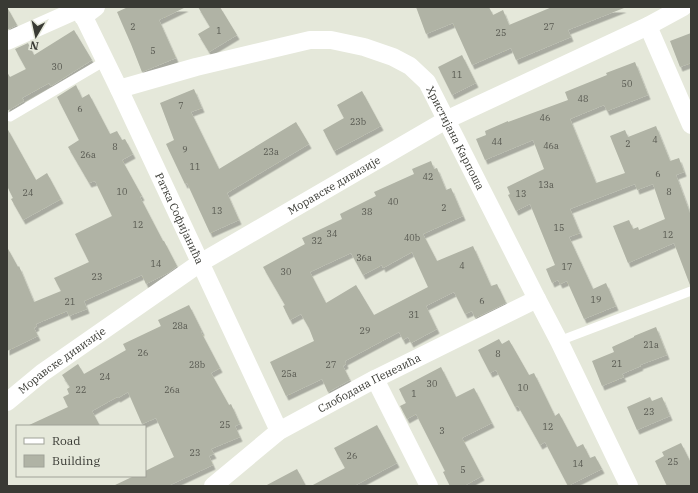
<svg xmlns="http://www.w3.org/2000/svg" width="698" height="493" viewBox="0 0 698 493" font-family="'IBM Plex Serif',serif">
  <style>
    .building { fill: #b0b3a5; fill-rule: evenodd; filter: url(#shadow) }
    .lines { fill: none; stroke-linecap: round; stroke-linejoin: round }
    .service { stroke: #fff; stroke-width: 9 }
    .minor { stroke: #fff; stroke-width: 18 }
    .labels { text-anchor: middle; stroke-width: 3.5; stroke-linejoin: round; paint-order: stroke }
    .number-label { font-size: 9px; fill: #575850 }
    .street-label { font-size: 11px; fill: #393a34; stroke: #e5e8da }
  </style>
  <defs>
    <filter id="shadow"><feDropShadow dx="2.5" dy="4.5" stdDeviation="0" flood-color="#0004"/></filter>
  </defs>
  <rect width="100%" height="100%" fill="#e5e8da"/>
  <path class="building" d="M 7,7 L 17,25 L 7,30 Z
    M 128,7 L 186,7 L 159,20 L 176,58 L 142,72 L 131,44 L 117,12 Z
    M 198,7 L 220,7 L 237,35 L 209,52 L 198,34 L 210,27 Z
    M 416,7 L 489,7 L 493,15 L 503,10 L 509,25 L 552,7 L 624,8 L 568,30 L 571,37 L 516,60 L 511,48 L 472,65 L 453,23 L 426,34 Z
    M 74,30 L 92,60 L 51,86 L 49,83 L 22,98 L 24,101 L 7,111 L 7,72 L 10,77 L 26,69 L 15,49 L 28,43 L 34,55 Z
    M 691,33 L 691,63 L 680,67 L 670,41 Z
    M 462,55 L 476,83 L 452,95 L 438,67 Z
    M 635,62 L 648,95 L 607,111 L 604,105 L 570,119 L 596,183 L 625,173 L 610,136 L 625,130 L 628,137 L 656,126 L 670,161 L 679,158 L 684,172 L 676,175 L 691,216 L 691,285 L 690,285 L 674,243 L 628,263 L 613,226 L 629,220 L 633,229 L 638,227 L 639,230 L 665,219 L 653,184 L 637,190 L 635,184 L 570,209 L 580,233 L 569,237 L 593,289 L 606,283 L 616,306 L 584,319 L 567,281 L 560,284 L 558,280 L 552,283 L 546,269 L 555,265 L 530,204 L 516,211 L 508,195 L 510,194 L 507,187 L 544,169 L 533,140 L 485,160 L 476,139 L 486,135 L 485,131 L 508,121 L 508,122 L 568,100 L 565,92 L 607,75 L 606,73 Z
    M 76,85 L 82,98 L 89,94 L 110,134 L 117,131 L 122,140 L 125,139 L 133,154 L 122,160 L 142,196 L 140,197 L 163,241 L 164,241 L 177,266 L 168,273 L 146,284 L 142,275 L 84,301 L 87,309 L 69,316 L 67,311 L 36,324 L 37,326 L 34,328 L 38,336 L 7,351 L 7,247 L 18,267 L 19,266 L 34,302 L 61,291 L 54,278 L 89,262 L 75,234 L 112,216 L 95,181 L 89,183 L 68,147 L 79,140 L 57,97 Z
    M 194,89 L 202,108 L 191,112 L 219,169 L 296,122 L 309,144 L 227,193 L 239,220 L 210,233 L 187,183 L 185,184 L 166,144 L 174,140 L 160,103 Z
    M 362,91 L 381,126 L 334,151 L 323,130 L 344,118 L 337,105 Z
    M 7,128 L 36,180 L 47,173 L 61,199 L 23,220 L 11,199 L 13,198 L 7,186 Z
    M 431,161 L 434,169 L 437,168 L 446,190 L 451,188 L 463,216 L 423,234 L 437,261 L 473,246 L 491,286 L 497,284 L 506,303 L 475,318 L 472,311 L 465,314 L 454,292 L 426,306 L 437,329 L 411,343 L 408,337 L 403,340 L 399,332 L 345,361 L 346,364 L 343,366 L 350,380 L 328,392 L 322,379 L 286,396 L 270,362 L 314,341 L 309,328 L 301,314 L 290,320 L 283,306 L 285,305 L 263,267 L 305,244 L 302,238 L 342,219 L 340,214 L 376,196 L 374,192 L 414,174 L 412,169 ZM 412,252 L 428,287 L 374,315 L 356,285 L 326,303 L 310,272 L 351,253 L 363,275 L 382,265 L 383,268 Z
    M 189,305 L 202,331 L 201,332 L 220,368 L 211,373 L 229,405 L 231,404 L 240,424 L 235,426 L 240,437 L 211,449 L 214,454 L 209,456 L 213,465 L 168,486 L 113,486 L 134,476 L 145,476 L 145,471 L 174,457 L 156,418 L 142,424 L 128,392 L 118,398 L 117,397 L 92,411 L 100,426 L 27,426 L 68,407 L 63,397 L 69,394 L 67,389 L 70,387 L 62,375 L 78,364 L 84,374 L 126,350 L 123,344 L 161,326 L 158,320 Z
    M 656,327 L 667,355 L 640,365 L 641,366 L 622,374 L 624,377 L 602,386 L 592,361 L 614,352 L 612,347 L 634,337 L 634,336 Z
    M 499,339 L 502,344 L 509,340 L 529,375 L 534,373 L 555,416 L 559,413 L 577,447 L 583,444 L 590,458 L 595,456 L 602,469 L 568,486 L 545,442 L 540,445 L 518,406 L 515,407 L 496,370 L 490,373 L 478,350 Z
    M 441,367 L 456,397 L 474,388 L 492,423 L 462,438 L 482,476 L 464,486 L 450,486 L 443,472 L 445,471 L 416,414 L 407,419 L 400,406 L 406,403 L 399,389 Z
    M 650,397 L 652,401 L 662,397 L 670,416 L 637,430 L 627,407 Z
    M 377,425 L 397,463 L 354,486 L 311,486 L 345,468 L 334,448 Z
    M 681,443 L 691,463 L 691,486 L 667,486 L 655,461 L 664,456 L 662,452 Z
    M 297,469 L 306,486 L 265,486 Z"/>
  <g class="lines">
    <path class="service" d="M 10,117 L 105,61
      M 559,341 L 691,291"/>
    <g class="minor">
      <path id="s1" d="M 79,7 L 119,89 L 279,431"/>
      <path d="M 83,17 L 96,7"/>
      <path d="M 648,26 L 691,125"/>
      <path d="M 7,41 L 79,9"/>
      <path id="s2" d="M 119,89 L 196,67 L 310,40 L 331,40 L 364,47 L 393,57 L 410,66 L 427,82 L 537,299 L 559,341 L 629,486"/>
      <path d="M 375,379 L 429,486"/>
      <path id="s3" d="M 7,402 L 42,373 L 200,263 L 446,120 L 648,26 L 683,7"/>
      <path id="s4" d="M 213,486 L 279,431 L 375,379 L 537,299"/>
    </g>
  </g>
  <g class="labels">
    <g class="number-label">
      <text x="133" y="30">2</text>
      <text x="549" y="30">27</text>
      <text x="219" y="34">1</text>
      <text x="501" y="36">25</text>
      <text x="153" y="54">5</text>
      <text x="57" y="70">30</text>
      <text x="457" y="78">11</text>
      <text x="627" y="87">50</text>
      <text x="583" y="102">48</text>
      <text x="181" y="109">7</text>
      <text x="80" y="112">6</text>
      <text x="545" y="121">46</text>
      <text x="358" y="125">23b</text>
      <text x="655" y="143">4</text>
      <text x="497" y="145">44</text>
      <text x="628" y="147">2</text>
      <text x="551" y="149">46a</text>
      <text x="115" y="150">8</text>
      <text x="185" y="153">9</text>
      <text x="271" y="155">23a</text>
      <text x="88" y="158">26a</text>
      <text x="195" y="170">11</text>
      <text x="658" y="177">6</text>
      <text x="428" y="180">42</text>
      <text x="546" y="188">13a</text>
      <text x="122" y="195">10</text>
      <text x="669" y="195">8</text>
      <text x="28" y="196">24</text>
      <text x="521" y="197">13</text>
      <text x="393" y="205">40</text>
      <text x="444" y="211">2</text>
      <text x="217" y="214">13</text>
      <text x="367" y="215">38</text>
      <text x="138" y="228">12</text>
      <text x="559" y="231">15</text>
      <text x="332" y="237">34</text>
      <text x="668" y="238">12</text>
      <text x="412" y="241">40b</text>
      <text x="317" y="244">32</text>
      <text x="364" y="261">36a</text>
      <text x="156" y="267">14</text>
      <text x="462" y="269">4</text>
      <text x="567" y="270">17</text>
      <text x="286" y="275">30</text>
      <text x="97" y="280">23</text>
      <text x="596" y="303">19</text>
      <text x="482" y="304">6</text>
      <text x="70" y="305">21</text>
      <text x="414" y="318">31</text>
      <text x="180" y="329">28a</text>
      <text x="365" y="334">29</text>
      <text x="651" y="348">21a</text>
      <text x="143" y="356">26</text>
      <text x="498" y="357">8</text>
      <text x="617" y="367">21</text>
      <text x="197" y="368">28b</text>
      <text x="331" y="368">27</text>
      <text x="289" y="377">25a</text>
      <text x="105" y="380">24</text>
      <text x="432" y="387">30</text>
      <text x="523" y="391">10</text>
      <text x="81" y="393">22</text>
      <text x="172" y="393">26a</text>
      <text x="414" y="397">1</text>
      <text x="649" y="415">23</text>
      <text x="225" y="428">25</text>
      <text x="548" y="430">12</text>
      <text x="442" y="434">3</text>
      <text x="195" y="456">23</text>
      <text x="352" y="459">26</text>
      <text x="673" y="465">25</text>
      <text x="578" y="467">14</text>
      <text x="463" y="473">5</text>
    </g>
    <g class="street-label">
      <text dy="4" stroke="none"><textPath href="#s2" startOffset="388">Христијана Карпоша</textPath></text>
      <text dy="4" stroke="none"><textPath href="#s3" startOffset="393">Моравске дивизије</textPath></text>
      <text dy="4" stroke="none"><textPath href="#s1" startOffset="234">Ратка Софијанића</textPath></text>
      <text dy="4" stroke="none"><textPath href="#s3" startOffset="69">Моравске дивизије</textPath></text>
      <text dy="4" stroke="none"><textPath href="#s4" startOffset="188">Слободана Пенезића</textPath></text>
    </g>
  </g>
  <rect width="698" height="493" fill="none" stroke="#393a34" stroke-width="16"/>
  <rect x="16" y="425" width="130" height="52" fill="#e5e8da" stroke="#a0a298"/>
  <rect x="24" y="438" width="20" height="6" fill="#ffffff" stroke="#a0a298"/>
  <text x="52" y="445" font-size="12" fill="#393a34">Road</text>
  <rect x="24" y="455" width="20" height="12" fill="#b0b3a5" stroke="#a0a298"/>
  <text x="52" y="465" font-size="12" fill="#393a34">Building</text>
  <g transform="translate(36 36) rotate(189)" stroke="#e5e8da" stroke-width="3" paint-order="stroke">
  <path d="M0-3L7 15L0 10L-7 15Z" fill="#393a34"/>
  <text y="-6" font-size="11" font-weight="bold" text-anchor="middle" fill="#393a34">N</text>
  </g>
</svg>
